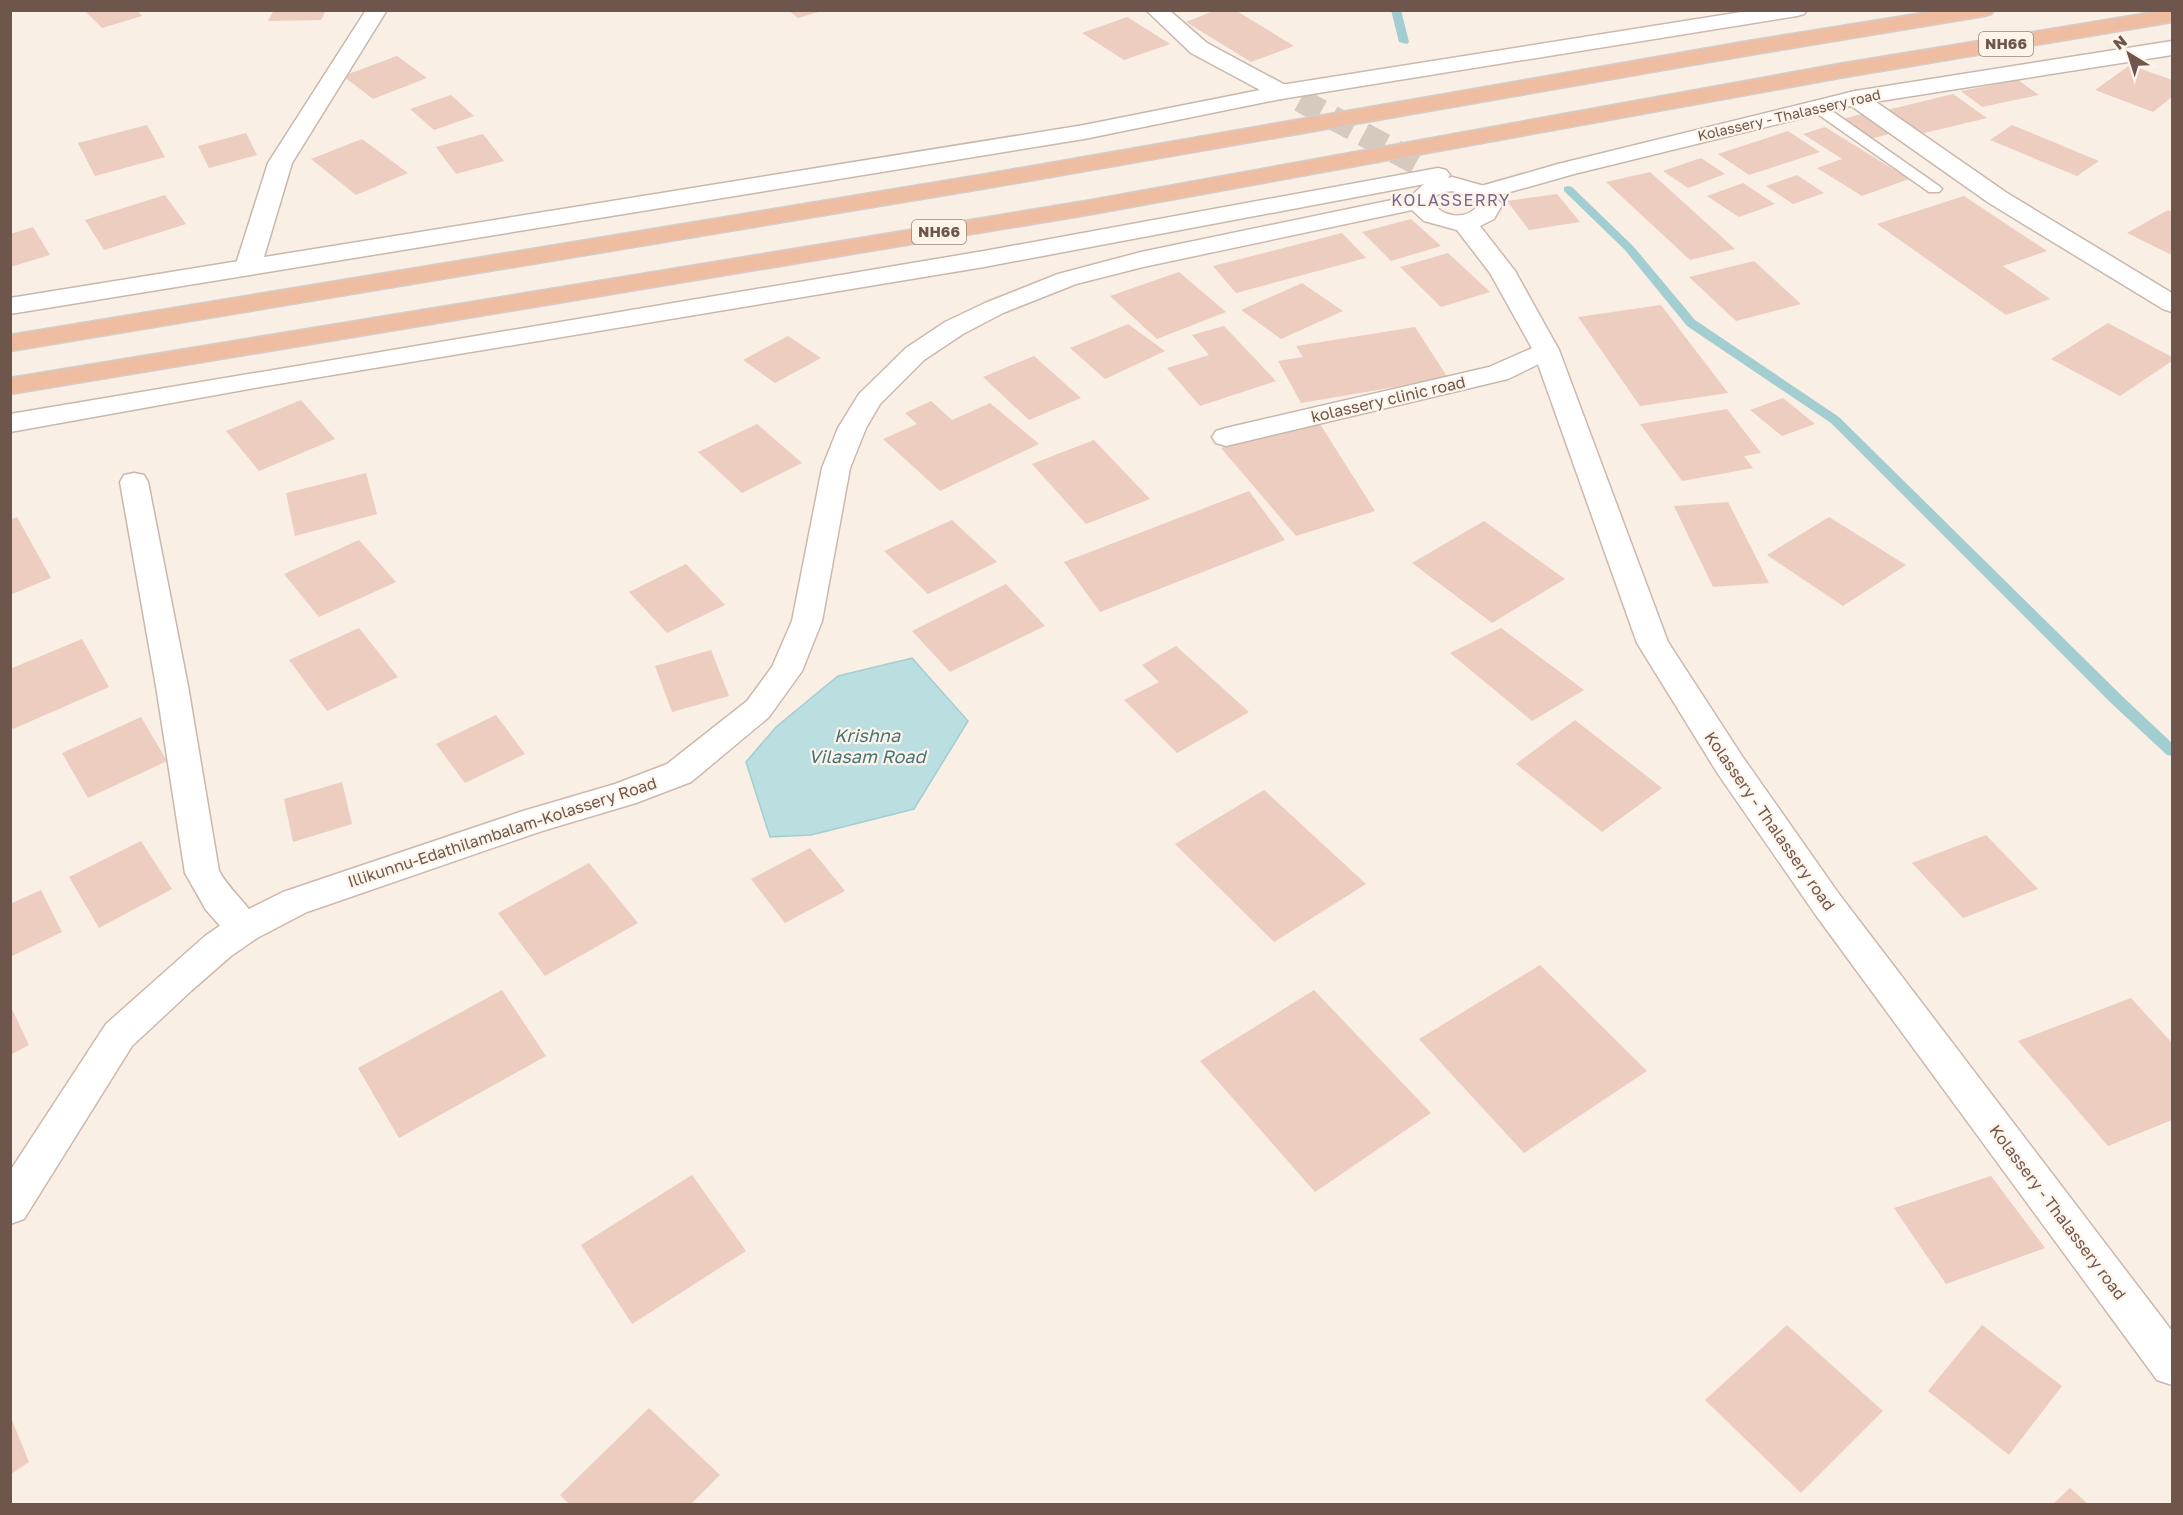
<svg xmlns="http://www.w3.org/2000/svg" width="2183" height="1515" viewBox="0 0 2183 1515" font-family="'Golos Text',sans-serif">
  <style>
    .water { fill: #bbdee1; stroke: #a3ced1; stroke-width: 1.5 }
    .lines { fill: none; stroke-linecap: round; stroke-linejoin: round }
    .stream { fill: #a3ced1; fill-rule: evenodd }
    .building { fill: #eccdbf }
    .secondary-tunnel { stroke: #d6c9be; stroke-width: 24; stroke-dasharray: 24 12; stroke-linecap: butt }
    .service-casing { stroke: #c9b7ac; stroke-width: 3 }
    .minor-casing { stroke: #c9b7ac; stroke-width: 3 }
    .tertiary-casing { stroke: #c9b7ac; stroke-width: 3 }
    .secondary-casing { stroke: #ceb8ad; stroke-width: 3 }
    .trunk-casing { stroke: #d4ccca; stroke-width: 3 }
    .service { fill: #fff; fill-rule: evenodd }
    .minor { fill: #fff; fill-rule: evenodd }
    .tertiary { fill: #fff; fill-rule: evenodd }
    .secondary { fill: #fff; fill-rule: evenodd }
    .trunk { fill: #efbea2; fill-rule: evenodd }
    .labels { text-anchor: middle; stroke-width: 4.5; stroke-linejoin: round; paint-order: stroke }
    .far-street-label { font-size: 14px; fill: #6f564d; stroke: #fdf4ea }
    .shield { fill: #fdf4ea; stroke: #9a857c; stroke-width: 1.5 }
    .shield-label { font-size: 15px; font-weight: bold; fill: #6f564d }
    .far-quarter-label { font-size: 16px; letter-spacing: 1.5px; fill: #7a658c; stroke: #fdf4ea }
    .street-label { font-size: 16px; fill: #6f564d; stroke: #fdf4ea }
    .water-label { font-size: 18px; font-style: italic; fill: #46767a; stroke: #fdf4ea }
  </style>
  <rect width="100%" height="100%" fill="#f9efe4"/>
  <path class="water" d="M 912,658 L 968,721 L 914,809 L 811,835 L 770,837 L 746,762 L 776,727 L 838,676 Z"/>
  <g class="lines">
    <path class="stream" d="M 1391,10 L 1401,10 L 1409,42 L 1407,44 L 1399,42 Z
      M 1568,186 L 1572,187 L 1633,246 L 1695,320 L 1839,417 L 2122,696 L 2172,743 L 2172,756 L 2167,755 L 2112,704 L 1831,423 L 1687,326 L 1625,250 L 1564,191 L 1564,187 Z"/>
  </g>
  <path class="building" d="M 84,10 L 137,10 L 142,16 L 102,28 Z
    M 274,10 L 326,10 L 321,20 L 268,21 Z
    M 788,10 L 822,10 L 822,11 L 798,18 Z
    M 1216,10 L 1235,10 L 1294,46 L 1251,62 L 1186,22 Z
    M 1127,17 L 1170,44 L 1124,60 L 1082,33 Z
    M 397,56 L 427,78 L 373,99 L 343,76 Z
    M 2130,65 L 2172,80 L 2172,97 L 2153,112 L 2095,90 Z
    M 2018,80 L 2039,95 L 1982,107 L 1961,91 Z
    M 1953,94 L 1987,118 L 1920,134 L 1887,110 Z
    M 451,95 L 474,116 L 434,130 L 410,109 Z
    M 1866,113 L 1893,133 L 1870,139 L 1843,119 Z
    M 147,125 L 165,157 L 95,176 L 78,143 Z
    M 2012,125 L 2099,161 L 2077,176 L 1990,140 Z
    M 1825,127 L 1909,179 L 1862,196 L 1817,168 L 1842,159 L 1803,134 Z
    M 1788,131 L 1820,152 L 1749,175 L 1718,154 Z
    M 246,133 L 257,155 L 209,168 L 198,146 Z
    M 483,134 L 504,161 L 456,174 L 436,147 Z
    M 362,139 L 408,173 L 356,195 L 311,159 Z
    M 1701,158 L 1725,174 L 1688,188 L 1663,171 Z
    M 1650,172 L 1735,249 L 1690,260 L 1606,182 Z
    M 1797,175 L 1824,193 L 1793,204 L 1766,186 Z
    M 1743,183 L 1775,204 L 1739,217 L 1707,196 Z
    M 1557,194 L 1580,222 L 1529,230 L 1507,201 Z
    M 165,195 L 186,224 L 104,250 L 85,220 Z
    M 1964,196 L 2047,251 L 2003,266 L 2050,299 L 2006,315 L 1877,224 Z
    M 2168,210 L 2172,212 L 2172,255 L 2127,233 Z
    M 1411,219 L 1441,246 L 1391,261 L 1362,232 Z
    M 33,227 L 50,255 L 10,267 L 10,234 Z
    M 1342,233 L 1366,258 L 1236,293 L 1213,266 Z
    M 1448,253 L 1490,292 L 1441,307 L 1400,267 Z
    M 1754,261 L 1801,304 L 1736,321 L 1689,277 Z
    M 1179,272 L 1226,312 L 1157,339 L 1110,296 Z
    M 1302,283 L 1343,311 L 1281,339 L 1241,310 Z
    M 1661,305 L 1728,393 L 1640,406 L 1578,317 Z
    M 2108,323 L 2172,357 L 2172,361 L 2120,396 L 2051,359 Z
    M 1128,324 L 1165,351 L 1105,379 L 1070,348 Z
    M 1224,326 L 1276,381 L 1200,406 L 1167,368 L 1209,355 L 1192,335 Z
    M 1415,327 L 1448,378 L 1301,403 L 1278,361 L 1303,357 L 1296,346 Z
    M 788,336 L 821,358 L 775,383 L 743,360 Z
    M 1034,356 L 1081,398 L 1029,420 L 983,377 Z
    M 1783,398 L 1815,424 L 1782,436 L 1750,410 Z
    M 301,400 L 335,439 L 259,471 L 226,431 Z
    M 931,401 L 952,420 L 990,403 L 1039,444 L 940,491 L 883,439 L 917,424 L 905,413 Z
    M 1727,409 L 1761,453 L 1744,456 L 1753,468 L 1682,481 L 1640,424 Z
    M 757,424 L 802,463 L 742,493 L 698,452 Z
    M 1320,424 L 1375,511 L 1296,536 L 1221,448 Z
    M 1094,440 L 1150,499 L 1086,524 L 1032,464 Z
    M 366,473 L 377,514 L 295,536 L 286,493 Z
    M 1249,491 L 1285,540 L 1100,612 L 1064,562 Z
    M 1728,502 L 1769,583 L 1713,587 L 1674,506 Z
    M 17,517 L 51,578 L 10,595 L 10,520 Z
    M 1829,517 L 1906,565 L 1843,606 L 1767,555 Z
    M 952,520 L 997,562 L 928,594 L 884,551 Z
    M 1484,521 L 1565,579 L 1492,623 L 1412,563 Z
    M 359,540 L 396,582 L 319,617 L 284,574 Z
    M 686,564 L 725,605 L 667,633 L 629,592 Z
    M 1006,584 L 1045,626 L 950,672 L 912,631 Z
    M 359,628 L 398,677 L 327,711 L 289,660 Z
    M 1501,628 L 1584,690 L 1532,721 L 1450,653 Z
    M 82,639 L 109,687 L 13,729 L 10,723 L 10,669 Z
    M 1176,646 L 1249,712 L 1177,753 L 1124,700 L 1159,682 L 1142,665 Z
    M 711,650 L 729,696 L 672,712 L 655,666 Z
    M 496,715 L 525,754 L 465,783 L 436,744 Z
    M 141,717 L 167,761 L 88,798 L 62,753 Z
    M 1575,720 L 1662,788 L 1602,832 L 1516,764 Z
    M 342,782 L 352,824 L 293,842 L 284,799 Z
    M 1264,790 L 1366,884 L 1274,942 L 1175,844 Z
    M 1986,835 L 2038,889 L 1963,918 L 1912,863 Z
    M 141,841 L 172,889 L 99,928 L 69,877 Z
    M 810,848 L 845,891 L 785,923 L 751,879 Z
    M 589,863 L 638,923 L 545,976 L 498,913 Z
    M 41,890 L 62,932 L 10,957 L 10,904 Z
    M 1540,965 L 1647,1071 L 1524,1153 L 1419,1039 Z
    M 502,990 L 546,1056 L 399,1138 L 358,1068 Z
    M 1314,990 L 1431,1113 L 1315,1192 L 1200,1061 Z
    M 2131,998 L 2172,1043 L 2172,1120 L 2108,1146 L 2018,1041 Z
    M 10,1005 L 29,1045 L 10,1055 Z
    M 692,1175 L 746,1251 L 632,1324 L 581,1245 Z
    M 1991,1176 L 2045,1248 L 1946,1284 L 1894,1208 Z
    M 1787,1325 L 1883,1411 L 1801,1493 L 1705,1400 Z
    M 1982,1325 L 2062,1386 L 2009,1455 L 1928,1391 Z
    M 649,1408 L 720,1475 L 691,1504 L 569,1504 L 560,1495 Z
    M 11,1418 L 29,1462 L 11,1474 Z
    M 2070,1488 L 2088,1504 L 2053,1504 Z"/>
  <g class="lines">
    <path class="secondary-tunnel" d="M 1300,100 L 1424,167"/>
    <g class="service-casing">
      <path id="service" d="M 1817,103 L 1822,104 L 1939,186 L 1942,189 L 1939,192 L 1929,192 L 1812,110 L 1810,107 L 1812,104 Z"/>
    </g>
    <g class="minor-casing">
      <path id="minor" d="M 366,10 L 387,10 L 292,163 L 261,267 L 257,272 L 248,275 L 239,272 L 235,267 L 268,163 Z
        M 1855,91 L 1863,93 L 2007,193 L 2172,293 L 2172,312 L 2163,309 L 1989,203 L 1847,103 L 1844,98 L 1847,93 Z
        M 1546,342 L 1555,344 L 1559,350 L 1555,356 L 1508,379 L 1226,446 L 1216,443 L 1212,437 L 1216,431 L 1226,428 L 1489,367 Z
        M 134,473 L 144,475 L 148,482 L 188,686 L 219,871 C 231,892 251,907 262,928 L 257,938 L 244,942 L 231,938 L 206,910 L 185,873 L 156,686 L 120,482 L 124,475 Z"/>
    </g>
    <g class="tertiary-casing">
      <path id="tertiary" d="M 1146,10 L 1169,10 L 1207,43 L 1289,87 L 1292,92 L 1289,97 L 1281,99 L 1084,139 L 10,314 L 10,298 L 1084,125 L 1260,90 L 1191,53 Z
        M 2172,41 L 2172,55 L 1855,105 L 1574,174 L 1482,200 L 1474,198 L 1470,193 L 1474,188 L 1558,164 L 1855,91 Z
        M 1438,168 L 1446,170 L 1450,175 L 1446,180 L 984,267 L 260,387 L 10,432 L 10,414 L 984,251 Z"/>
    </g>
    <g class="secondary-casing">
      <path id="secondary" d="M 1754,10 L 1807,10 L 1804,14 L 1797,16 L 1281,99 L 1273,97 L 1270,92 L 1273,87 L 1281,85 Z
        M 1452,177 L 1488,187 L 1502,205 L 1494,219 L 1480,226 L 1515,271 L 1559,350 L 1668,642 L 1742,756 L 1839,894 L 2172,1331 L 2172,1385 L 2157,1380 L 1815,914 L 1718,774 L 1637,643 L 1533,350 L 1490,273 L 1457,230 L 1424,221 L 1412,210 L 1143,267 L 1076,284 L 1003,313 L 963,334 L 924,360 L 880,404 L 866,428 L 850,468 L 822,621 L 802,671 L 769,717 L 691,782 L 636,803 L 542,831 L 307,912 L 257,938 L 231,956 L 191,991 L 132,1046 L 24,1219 L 10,1224 L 10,1171 L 106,1024 L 205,936 L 231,918 L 283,892 L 523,811 L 615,784 L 667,764 L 747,701 L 772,667 L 792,621 L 822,468 L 838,428 L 859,394 L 906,348 L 945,322 L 985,303 L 1058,274 L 1141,252 L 1411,196 L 1425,183 ZM 1452,191 L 1471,197 L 1478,205 C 1467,221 1441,218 1432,201 C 1436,193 1444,192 1452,191 Z"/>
    </g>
    <g class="trunk-casing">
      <path id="trunk" d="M 1942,10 L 1994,10 L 1991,14 L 1984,16 L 1749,55 L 987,188 L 10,351 L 10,335 L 987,174 L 1749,41 Z
        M 2167,10 L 2172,10 L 2172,22 L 1839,78 L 1092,214 L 10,394 L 10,378 L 1092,200 L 1839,64 Z"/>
    </g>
    <use href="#service" class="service"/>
    <use href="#minor" class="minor"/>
    <use href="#tertiary" class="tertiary"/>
    <use href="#secondary" class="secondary"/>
    <use href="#trunk" class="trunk"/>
  </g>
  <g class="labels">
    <g class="far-street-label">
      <text transform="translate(1789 115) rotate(-13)" y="5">Kolassery - Thalassery road</text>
    </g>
    <g class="shield">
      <rect x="1979" y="32" width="54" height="24" rx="4.5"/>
      <rect x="912" y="220" width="54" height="24" rx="4.5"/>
    </g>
    <g class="shield-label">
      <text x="2006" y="49">NH66</text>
      <text x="939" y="237">NH66</text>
    </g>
    <g class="far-quarter-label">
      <text x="1451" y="206">KOLASSERRY</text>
    </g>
    <g class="street-label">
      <text transform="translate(1388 399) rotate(-13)" y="6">kolassery clinic road</text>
      <text transform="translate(1770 821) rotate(55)" y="6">Kolassery - Thalassery road</text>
      <text transform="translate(502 832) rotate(-18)" y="6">Illikunnu-Edathilambalam-Kolassery Road</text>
      <text transform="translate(2058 1212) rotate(53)" y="6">Kolassery - Thalassery road</text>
    </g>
    <g class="water-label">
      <text x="867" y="742">Krishna<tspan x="867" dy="21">Vilasam Road</tspan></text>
    </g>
  </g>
  <rect width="2183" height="1515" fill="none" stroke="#6f564d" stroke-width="24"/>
  <g transform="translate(2129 54) rotate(322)" stroke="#fdf4ea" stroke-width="4.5" paint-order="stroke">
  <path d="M0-4.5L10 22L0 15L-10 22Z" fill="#6f564d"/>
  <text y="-9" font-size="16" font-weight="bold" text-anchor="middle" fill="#6f564d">N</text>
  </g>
</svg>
